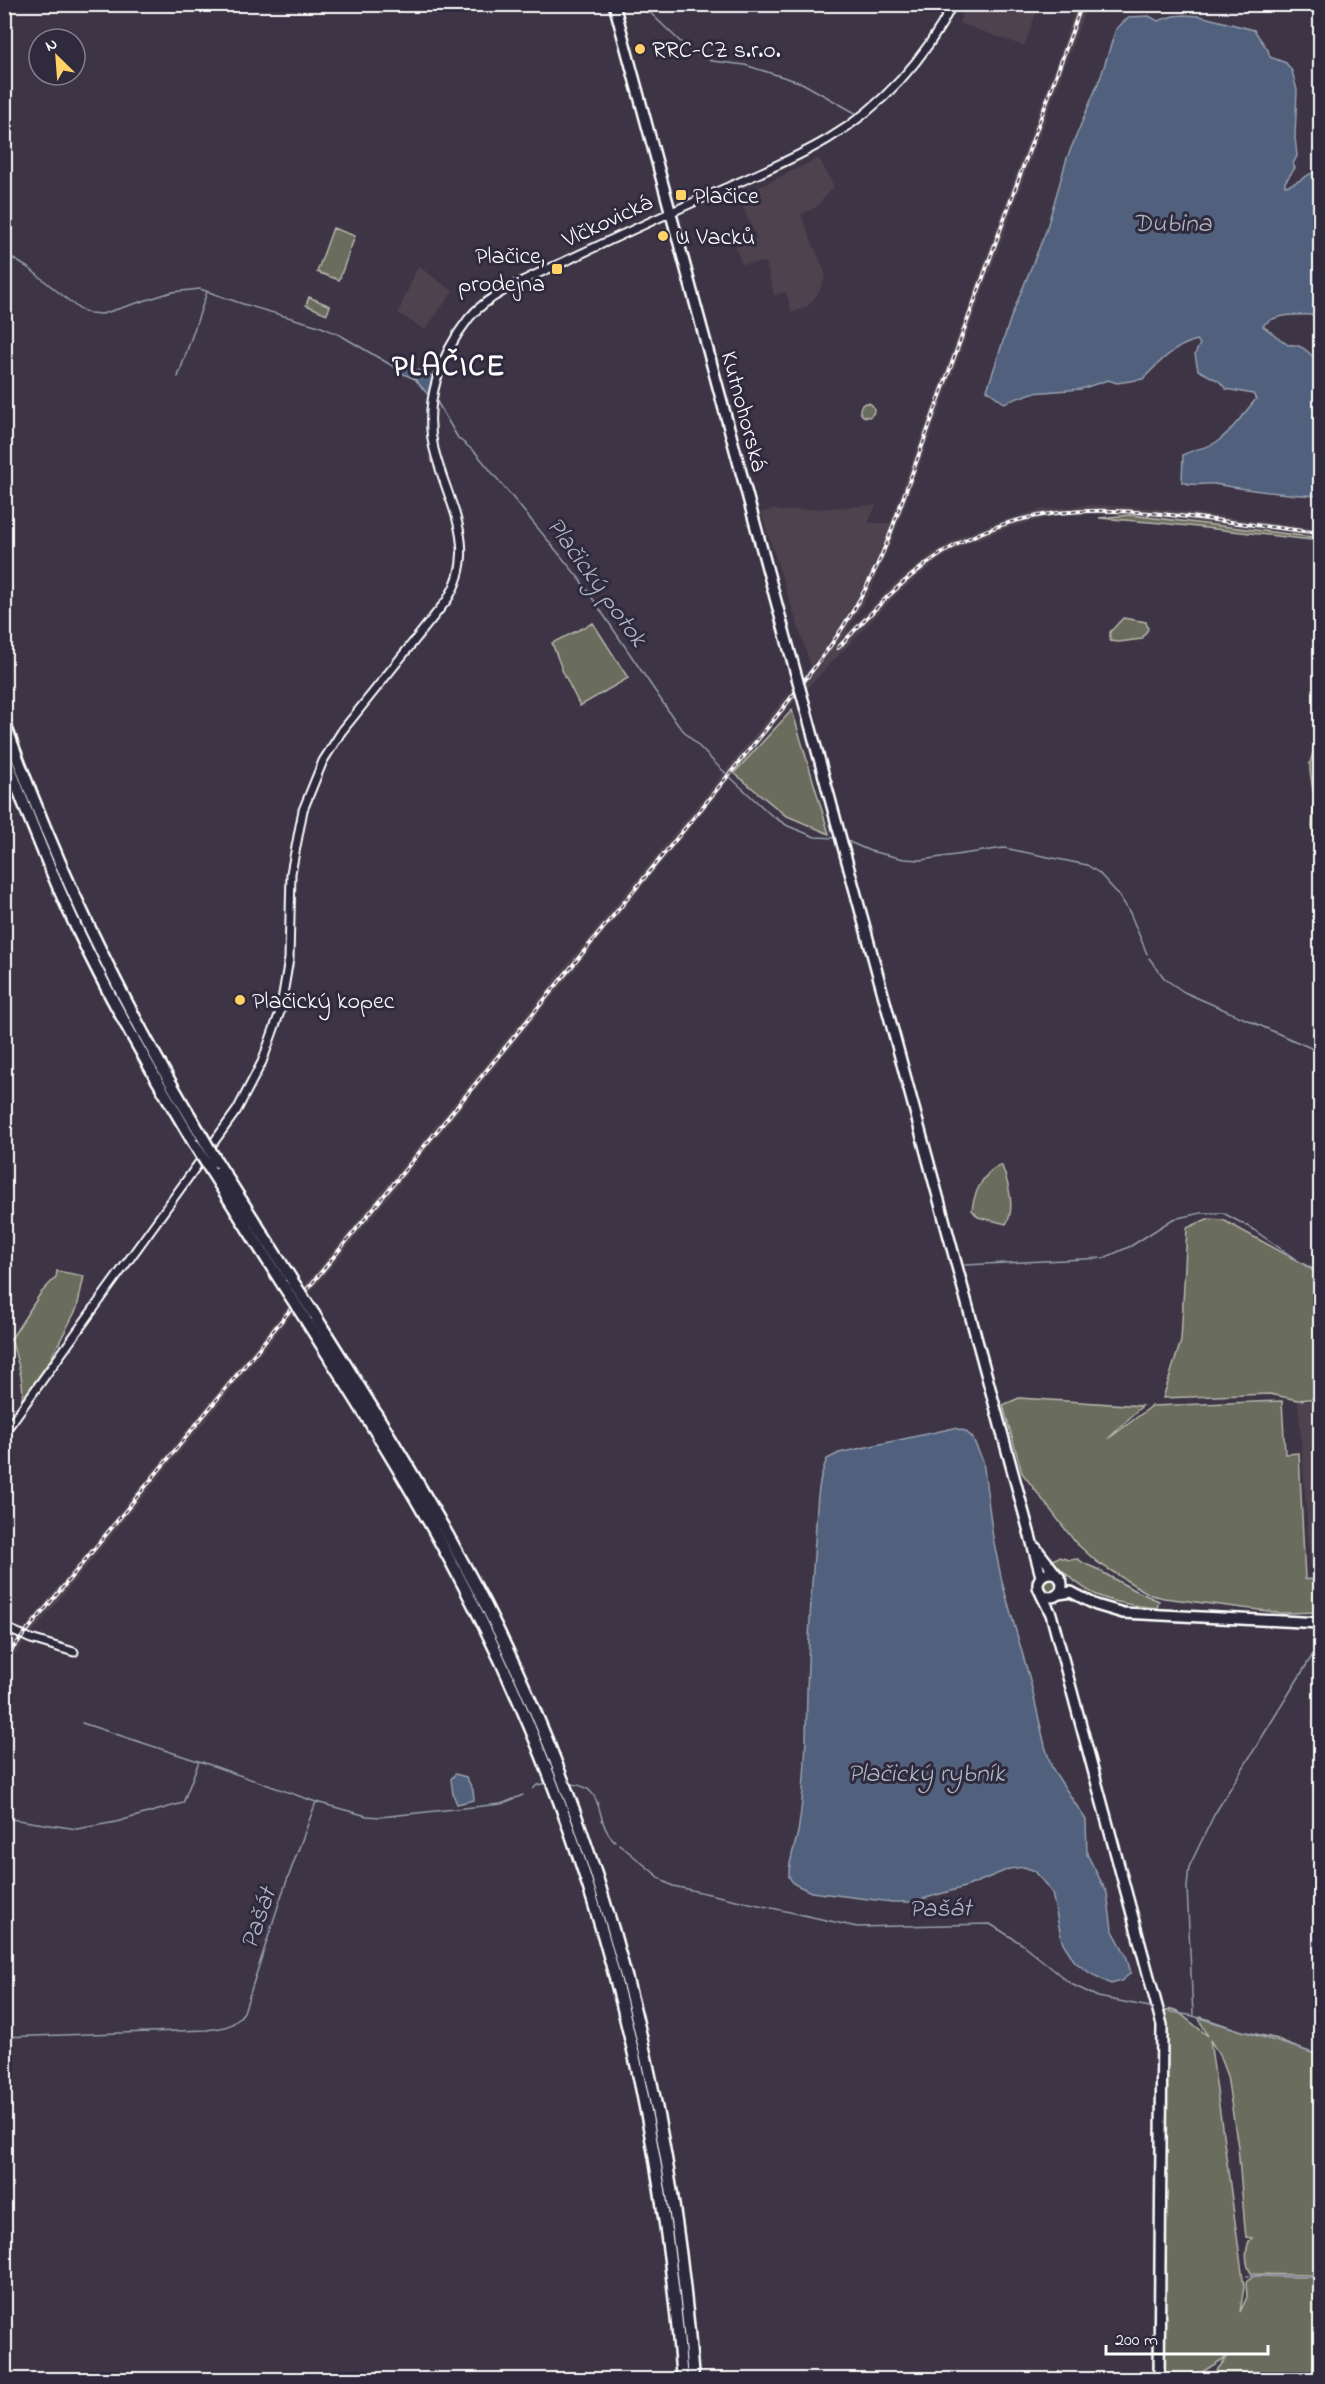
<svg xmlns="http://www.w3.org/2000/svg" width="1325" height="2384" viewBox="0 0 1325 2384" font-family="'Indie Flower',sans-serif">
  <style>
    .built { fill: #4e424e }
    .green { fill: #6b6c5d; stroke: #b5b6ae; stroke-width: 1.5 }
    .water { fill: #51617b; stroke: #97a0b0; stroke-width: 1.5 }
    .lines { fill: none; stroke-linecap: round; stroke-linejoin: round }
    .stream { stroke: #97a0b0; stroke-width: 1.5 }
    .minor-casing { stroke: #fff; stroke-width: 11 }
    .major-casing { stroke: #fff; stroke-width: 14 }
    .highway-casing { stroke: #fff; stroke-width: 15 }
    .minor { stroke: #2f2a3d; stroke-width: 7 }
    .major { stroke: #2f2a3d; stroke-width: 9 }
    .highway { stroke: #2f2a3d; stroke-width: 10 }
    .rail-casing { stroke: #fff; stroke-width: 4 }
    .rail { stroke: #2f2a3d; stroke-width: 1.5; stroke-dasharray: 4.5; stroke-linecap: butt }
    .major-bridge-casing { stroke: #fff; stroke-width: 14; stroke-linecap: butt }
    .highway-bridge-casing { stroke: #fff; stroke-width: 15; stroke-linecap: butt }
    .major-bridge { stroke: #2f2a3d; stroke-width: 9 }
    .highway-bridge { stroke: #2f2a3d; stroke-width: 10 }
    .poi-dot { fill: #ffd166; stroke: #2f2a3d; stroke-width: 2 }
    .labels { text-anchor: middle; stroke-width: 6; stroke-linejoin: round; paint-order: stroke }
    .poi-label { font-size: 24px; fill: #fff; stroke: #2f2a3d; text-anchor: start }
    .street-label { font-size: 24px; fill: #fff; stroke: #2f2a3d }
    .water-label { font-size: 26px; font-style: italic; fill: #b1b8c4; stroke: #2f2a3d }
    .district-label { font-size: 30px; font-weight: bold; letter-spacing: 1.5px; fill: #fff; stroke: #2f2a3d }
  </style>
  <rect width="100%" height="100%" fill="#3d3545"/>
  <filter id="ink" filterUnits="userSpaceOnUse"><feTurbulence type="fractalNoise" baseFrequency=".0167" numOctaves="2"/><feDisplacementMap in="SourceGraphic" scale="12" xChannelSelector="R" yChannelSelector="G"/><feConvolveMatrix kernelMatrix="1 2 1 2 8 2 1 2 1" color-interpolation-filters="sRGB"/></filter>
  <g filter="url(#ink)">
    <path class="built" d="M 966,5 L 966,4 L 1039,5 L 1024,46 L 959,23 Z
      M 1077,5 L 1087,5 L 892,541 L 869,594 L 845,634 L 892,586 L 933,553 L 962,536 L 991,524 L 1039,510 L 1090,505 L 1154,508 L 1320,529 L 1320,538 L 1130,515 L 1090,514 L 1055,516 L 1010,527 L 966,544 L 938,561 L 898,593 L 790,706 L 5,1666 L 5,1652 L 811,666 L 761,513 L 772,509 L 781,511 L 876,505 L 868,523 L 890,523 Z
      M 819,158 L 834,187 L 816,207 L 801,215 L 826,275 L 819,292 L 808,306 L 792,313 L 786,292 L 774,295 L 766,262 L 742,264 L 735,247 L 757,238 L 738,197 Z
      M 418,266 L 453,291 L 425,330 L 398,313 Z
      M 1298,1401 L 1320,1401 L 1320,1569 L 1311,1569 Z"/>
    <path class="green" d="M 333,228 L 355,236 L 339,280 L 317,272 Z
      M 309,297 L 330,306 L 327,314 L 306,305 Z
      M860 410a7 7 0 1 1 14 0a7 7 0 1 1-14 0Z
      M 1130,515 L 1320,538 L 1320,541 L 1161,523 L 1099,518 Z
      M 1123,618 L 1146,622 L 1148,629 L 1142,639 L 1119,642 L 1110,641 L 1110,632 Z
      M 593,623 L 628,678 L 580,706 L 563,672 L 552,643 Z
      M 792,710 L 829,834 L 785,815 L 734,773 Z
      M 1320,727 L 1320,863 L 1312,827 L 1314,797 L 1310,771 L 1310,763 Z
      M 999,1166 L 1002,1166 C 1008,1182 1016,1209 1006,1224 L 978,1217 L 972,1210 C 974,1193 983,1173 999,1166 Z
      M 1207,1219 L 1223,1220 L 1320,1273 L 1320,1398 L 1298,1400 L 1270,1394 L 1163,1398 L 1181,1341 L 1187,1228 Z
      M 57,1271 L 84,1276 L 77,1308 L 50,1360 L 21,1402 C 27,1386 15,1355 11,1339 L 40,1294 L 56,1277 Z
      M 1019,1398 L 1142,1406 L 1108,1439 L 1152,1406 L 1282,1401 L 1285,1454 L 1299,1453 L 1305,1579 L 1320,1580 L 1320,1612 L 1282,1613 L 1164,1598 L 1151,1595 L 1129,1582 L 1097,1562 L 1076,1543 L 1022,1473 L 1003,1405 Z
      M 1059,1557 L 1070,1560 L 1078,1559 C 1085,1565 1091,1566 1099,1570 C 1118,1582 1137,1592 1159,1601 L 1157,1608 C 1107,1603 1087,1597 1052,1560 Z
      M1042 1585a8 8 0 1 1 16 0a8 8 0 1 1-16 0Z
      M 1172,2009 L 1177,2011 L 1208,2036 L 1199,2019 L 1201,2017 L 1242,2031 L 1278,2039 L 1282,2042 L 1320,2056 L 1320,2275 L 1252,2274 C 1245,2266 1244,2246 1252,2238 L 1246,2237 L 1245,2228 L 1238,2147 L 1227,2076 L 1219,2055 L 1210,2040 L 1244,2287 L 1240,2312 L 1247,2297 L 1246,2282 L 1254,2276 L 1320,2277 L 1320,2379 L 1210,2379 L 1228,2356 L 1191,2379 L 1164,2380 L 1164,2012 Z"/>
    <path class="water" d="M 1184,15 L 1200,16 L 1254,30 L 1268,50 L 1270,57 L 1286,63 L 1292,71 L 1297,90 L 1295,137 L 1297,156 L 1293,164 L 1295,168 L 1285,182 L 1285,186 C 1300,184 1308,172 1320,170 L 1320,315 C 1305,315 1274,312 1263,326 L 1288,345 C 1303,343 1311,355 1320,364 L 1320,496 C 1285,495 1249,490 1214,484 C 1202,483 1194,487 1182,482 L 1183,455 C 1194,448 1207,449 1218,441 C 1232,431 1245,412 1256,399 L 1253,394 L 1226,389 L 1219,381 L 1198,370 L 1195,354 L 1200,344 L 1197,340 C 1174,346 1159,362 1143,379 L 1117,383 L 1108,380 L 1081,389 L 1032,393 L 1004,403 L 987,390 L 1011,317 L 1046,231 L 1067,158 L 1101,76 L 1116,29 L 1129,17 L 1149,16 L 1158,21 L 1173,16 Z
      M 403,365 L 406,365 L 407,368 L 425,372 L 434,377 L 429,396 L 415,379 L 399,372 Z
      M 954,1428 L 965,1431 L 972,1437 L 983,1461 L 993,1538 L 1002,1582 L 1030,1680 L 1045,1746 L 1052,1768 L 1086,1820 L 1087,1854 L 1107,1893 L 1112,1929 L 1126,1955 L 1131,1973 L 1121,1981 L 1111,1984 L 1090,1973 L 1075,1962 L 1062,1941 L 1052,1893 L 1035,1871 L 1024,1867 L 1009,1869 L 968,1886 L 912,1902 L 892,1902 L 811,1892 L 794,1884 L 789,1877 C 788,1862 795,1847 798,1832 C 803,1802 805,1768 806,1737 C 807,1671 810,1606 815,1540 C 817,1514 816,1484 827,1459 L 839,1453 Z
      M 455,1774 L 466,1777 L 473,1790 L 474,1800 L 457,1804 L 453,1794 L 451,1779 Z"/>
    <g class="lines">
      <path class="stream" d="M 641,4 L 690,51 L 712,61 L 745,65 L 802,83 L 857,114
        M 4,253 L 30,269 L 79,309 L 89,313 L 102,314 L 172,292 L 200,289 L 243,304 L 319,326 L 340,335 L 401,371
        M 178,377 L 207,292
        M 436,400 L 458,438 L 476,453 L 578,577 L 678,725 L 717,765 L 771,815 L 788,826 L 815,837 L 836,838
        M 847,841 L 870,851 L 904,859 L 921,860 L 1004,848 L 1087,865 L 1099,873 L 1119,895 L 1130,913 L 1147,954
        M 1149,958 L 1165,979 L 1184,992 L 1320,1052
        M 965,1265 L 1104,1258 L 1131,1246 L 1173,1219 L 1201,1213 L 1223,1213 L 1251,1228 L 1320,1276
        M 82,1723 L 198,1761
        M 571,1784 C 608,1786 593,1823 615,1841
        M 533,1789 L 537,1785 L 548,1783
        M 4,1818 L 77,1829 L 116,1822 L 183,1803 L 199,1761 L 316,1802
        M 619,1844 L 665,1882 L 673,1886 L 857,1927 L 990,1924 L 1022,1944 L 1071,1984 L 1098,1997 L 1155,2008
        M 1162,2010 L 1193,2016 L 1320,2055
        M 1193,2015 L 1187,1887 L 1189,1867 L 1214,1815 L 1320,1643
        M 4,2037 L 207,2030 C 226,2027 232,2028 244,2012 L 282,1894 L 316,1802 L 367,1816 L 380,1817 L 501,1804 L 523,1795
        M 1247,2276 L 1320,2277"/>
      <g class="minor-casing">
        <path id="minor" d="M 4,1433 L 237,1110 L 262,1062 L 280,1012 L 289,959 L 291,873 L 303,810 L 323,761 L 342,731 L 447,600 C 481,547 447,502 434,449 C 423,403 440,355 469,318 C 492,290 542,273 574,257 C 619,236 664,215 710,195 C 750,177 791,161 828,139 C 882,107 925,59 953,4
          M 4,1627 L 31,1639 L 74,1652"/>
      </g>
      <g class="major-casing">
        <path id="major" d="M 614,4 L 789,649
          M 804,703 L 1041,1576
          M 1036,1548 L 1056,1574
          M1038 1585a12 12 0 1 1 24 0a12 12 0 1 1-24 0Z
          M 1041,1594 L 1051,1614 L 1162,2025 L 1159,2380
          M 1059,1594 L 1071,1592 L 1096,1605 L 1123,1613 L 1320,1623"/>
      </g>
      <g class="highway-casing">
        <path id="highway" d="M 4,721 C 56,867 122,1004 202,1136
          M 4,752 C 26,811 50,871 77,929 C 112,1003 153,1074 195,1145
          M 217,1162 L 290,1277
          M 211,1171 L 283,1285
          M 314,1314 C 374,1410 434,1505 486,1606 C 607,1845 674,2113 693,2380
          M 307,1322 C 367,1417 427,1512 477,1612 C 597,1852 662,2113 682,2380"/>
      </g>
      <use href="#minor" class="minor"/>
      <use href="#major" class="major"/>
      <use href="#highway" class="highway"/>
      <g class="rail-casing">
        <path id="rail" d="M 838,648 C 868,616 898,583 935,558 C 1018,501 1103,507 1198,518 C 1239,523 1280,528 1320,533
          M 4,1659 L 768,727 C 818,664 858,616 888,540 L 1082,4"/>
      </g>
      <use href="#rail" class="rail"/>
      <g class="major-bridge-casing">
        <path id="major-bridge" d="M 789,649 L 804,703"/>
      </g>
      <g class="highway-bridge-casing">
        <path id="highway-bridge" d="M 202,1136 L 217,1162
          M 195,1145 L 211,1171
          M 290,1277 L 314,1314
          M 283,1285 L 307,1322"/>
      </g>
      <use href="#major-bridge" class="major-bridge"/>
      <use href="#highway-bridge" class="highway-bridge"/>
    </g>
  </g>
  <g class="poi-dot">
    <circle cx="640" cy="49" r="6"/>
    <rect x="675" y="189" width="12" height="12" rx="3"/>
    <circle cx="663" cy="236" r="6"/>
    <rect x="551" y="263" width="12" height="12" rx="3"/>
    <circle cx="240" cy="1000" r="6"/>
  </g>
  <g class="labels">
    <g class="poi-label">
      <text x="652" y="57">RRC-CZ s.r.o.</text>
      <text x="693" y="203">Plačice</text>
      <text x="675" y="244">U Vacků</text>
      <text x="545" y="263" text-anchor="end">Plačice,<tspan x="545" dy="28">prodejna</tspan></text>
      <text x="252" y="1008">Plačický kopec</text>
    </g>
    <g class="street-label">
      <text transform="translate(607 220) rotate(-25)" y="8">Vlčkovická</text>
      <text transform="translate(745 411) rotate(75)" y="8">Kutnohorská</text>
    </g>
    <g class="water-label">
      <text x="1172" y="231">Dubina</text>
      <text transform="translate(598 581) rotate(54)" y="9">Plačický potok</text>
      <text x="926" y="1781">Plačický rybník</text>
      <text transform="translate(940 1907) rotate(-1)" y="9">Pašát</text>
      <text transform="translate(257 1918) rotate(-71)" y="9">Pašát</text>
    </g>
    <g class="district-label">
      <text x="449" y="375">PLAČICE</text>
    </g>
  </g>
  <rect width="1325" height="2384" fill="none" stroke="#2f2a3d" stroke-width="24"/>
  <rect x="12" y="12" width="1301" height="2360" fill="none" stroke="#fff" stroke-width="2" filter="url(#ink)"/>
  <g transform="translate(57 57) rotate(335)"><circle r="28" fill="#2f2a3d" stroke="#827f8b" stroke-width="1.5"/>
  <path d="M0-4.5L10 22L0 15L-10 22Z" fill="#ffd166"/>
  <text y="-9" font-size="16" font-weight="bold" text-anchor="middle" fill="#ffffff">N</text>
  </g>
  <path d="M1106 2345v9h162v-9" fill="none" stroke="#ffffff" stroke-width="3"/>
  <text x="1115" y="2345" font-size="18" fill="#ffffff" stroke="#2f2a3d" stroke-width="4.5" paint-order="stroke">200 m</text>
</svg>
